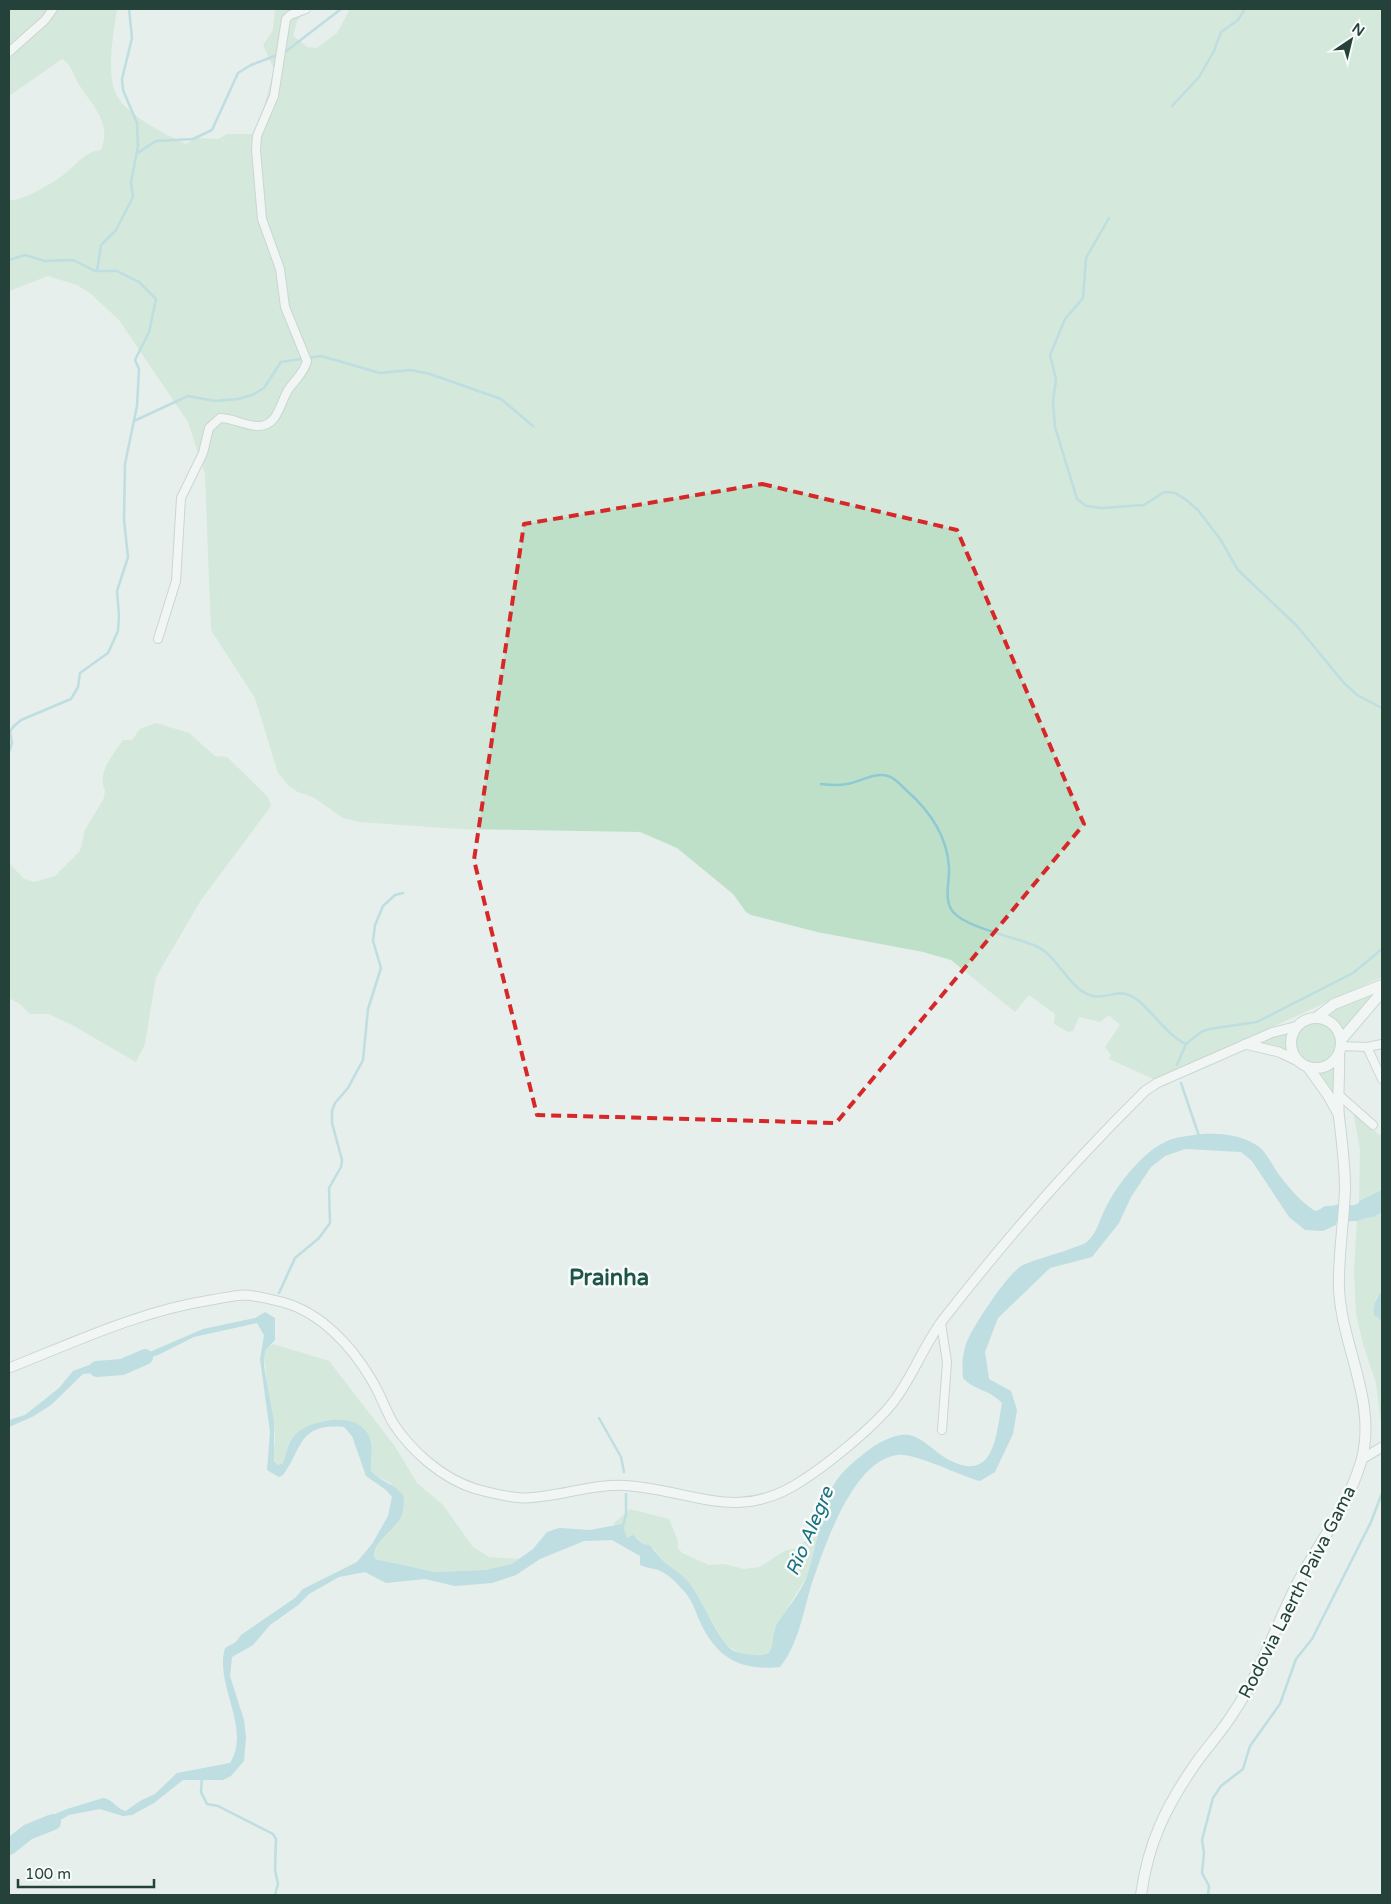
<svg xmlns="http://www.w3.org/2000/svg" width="1391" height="1904" viewBox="0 0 1391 1904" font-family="'Varela Round',sans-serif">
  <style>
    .green { fill: #bfe0c8 }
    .water { fill: #8ec9d4 }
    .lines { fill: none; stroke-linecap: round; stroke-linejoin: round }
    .stream { stroke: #8ec9d4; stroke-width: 2.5 }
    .river { stroke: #8ec9d4; stroke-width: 16 }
    .minor-casing { stroke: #a8b8b2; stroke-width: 10 }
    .tertiary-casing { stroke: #a8b8b2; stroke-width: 11 }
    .secondary-casing { stroke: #a4bbb3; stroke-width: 12 }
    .minor { stroke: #fff; stroke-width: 8 }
    .tertiary { stroke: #fff; stroke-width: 9 }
    .secondary { stroke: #fff; stroke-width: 10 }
    .marked { fill: none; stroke: #d62828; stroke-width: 4; stroke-dasharray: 10 6; stroke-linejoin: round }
    .labels { text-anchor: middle; stroke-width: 5; stroke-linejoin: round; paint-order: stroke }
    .street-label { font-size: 18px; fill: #24423a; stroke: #f7fbf9 }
    .water-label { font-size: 19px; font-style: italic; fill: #1c6f80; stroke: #f7fbf9 }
    .district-label { font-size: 22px; font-weight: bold; fill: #1f5548; stroke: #f7fbf9 }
  </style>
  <rect width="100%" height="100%" fill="#e6efeb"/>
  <path class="green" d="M 9,9 L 117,9 C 114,32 105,74 117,96 C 127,115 166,135 186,144 L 196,138 L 218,139 L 227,134 L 253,134 L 264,107 L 274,69 L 263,45 L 273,30 L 275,9 L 308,9 L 297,21 L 293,36 L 307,47 L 317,48 L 337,33 L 350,9 L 1382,9 L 1382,977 L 1156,1080 L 1109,1059 L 1111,1055 L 1105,1047 L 1120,1025 L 1109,1015 L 1100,1022 L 1079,1017 L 1073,1031 L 1068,1032 L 1054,1024 L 1055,1014 L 1029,995 L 1015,1012 L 951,960 L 923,952 L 817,932 L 751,915 L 746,912 L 733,894 L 677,848 L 640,832 L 458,829 L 360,822 L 343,818 L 313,797 L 298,792 L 289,786 L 278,773 L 255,698 L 211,630 L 205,474 L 188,422 L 119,320 L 90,293 L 77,285 L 48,276 L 9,291 L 9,200 C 19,203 53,183 62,176 C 76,166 83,152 101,150 C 113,121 90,104 77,81 C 72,72 71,64 62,59 L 9,96 Z
    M 156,723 L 189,733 L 215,756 L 227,757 L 268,797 L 271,806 L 201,900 L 156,977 L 145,1044 L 136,1062 L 74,1026 L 49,1014 L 30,1014 L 20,1004 L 9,998 L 9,863 L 24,879 L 34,882 L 55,876 L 80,851 L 85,830 L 104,798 L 105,790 C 96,774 114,753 123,740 L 132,740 L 140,729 Z
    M 1382,988 L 1344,1032 L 1337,1023 L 1323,1016 Z
    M1296 1042a21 21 0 1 1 42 0a21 21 0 1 1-42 0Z
    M 1288,1032 L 1287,1050 L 1255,1044 Z
    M 1336,1067 L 1336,1104 L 1316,1072 L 1322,1073 Z
    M 1353,1111 L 1357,1112 L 1379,1135 L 1382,1133 L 1382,1190 L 1359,1201 L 1360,1149 Z
    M 1382,1212 L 1382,1291 L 1376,1298 L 1374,1315 L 1382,1321 L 1382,1432 L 1376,1383 L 1363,1344 L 1356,1314 L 1354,1272 L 1357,1219 L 1374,1217 Z
    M 273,1344 L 329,1361 L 394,1445 L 417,1483 L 443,1505 L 472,1546 L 489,1557 L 519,1559 L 512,1564 L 485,1570 L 435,1572 L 375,1559 C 371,1545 393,1527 401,1517 L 391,1483 L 375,1476 L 371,1471 L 371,1443 L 363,1427 C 352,1425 336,1419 324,1421 C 304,1423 290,1446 283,1463 L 278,1465 C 270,1457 275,1449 275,1439 C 274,1410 264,1381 265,1351 Z
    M 630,1509 L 669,1519 L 678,1541 L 678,1548 L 682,1553 L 709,1565 L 724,1564 L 744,1569 L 760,1567 L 784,1551 L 797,1548 L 819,1529 L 808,1574 L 774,1630 L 774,1644 L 770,1651 L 762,1656 L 741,1654 L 725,1644 L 689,1583 L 659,1557 L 655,1550 L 643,1544 L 637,1537 L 628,1538 L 613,1524 Z"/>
  <path class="water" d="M 1202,1134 C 1222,1133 1241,1135 1258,1146 C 1266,1152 1272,1164 1277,1172 C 1287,1186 1300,1201 1315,1211 L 1339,1204 L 1336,1225 L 1323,1231 L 1305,1230 L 1289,1217 L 1252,1161 L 1241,1152 L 1185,1149 L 1165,1156 L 1151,1167 L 1131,1197 L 1119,1223 L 1092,1257 L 1050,1268 L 998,1318 L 985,1352 L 989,1379 L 1011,1391 L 1017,1410 L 1013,1434 L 995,1472 L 980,1481 C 960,1476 914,1452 897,1455 C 852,1461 824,1548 811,1586 C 803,1613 798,1645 780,1667 C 740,1671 717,1658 700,1622 C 695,1610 692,1599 682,1589 C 676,1582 667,1573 658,1570 C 652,1568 646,1568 640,1565 L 640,1556 L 612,1540 L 584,1541 L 540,1559 L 516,1575 L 492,1583 L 455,1586 L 425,1579 L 386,1583 L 365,1572 L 339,1577 L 309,1594 L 298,1605 L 270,1625 L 253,1645 L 232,1657 L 230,1676 L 244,1720 L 246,1737 L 244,1761 L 231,1776 L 223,1780 L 183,1780 L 154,1803 L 132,1815 L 123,1816 L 100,1809 L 69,1815 L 50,1826 L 30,1830 L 9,1854 L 9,1844 L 28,1825 L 67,1809 L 103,1798 C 113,1799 116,1809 126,1811 L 140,1801 L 155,1794 L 177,1773 L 230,1763 C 252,1728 214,1685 225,1648 L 236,1642 L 241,1635 L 295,1598 L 303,1589 L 357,1562 L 372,1544 L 388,1516 L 392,1497 L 386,1490 L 366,1476 L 352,1436 L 344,1427 C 298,1423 303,1448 283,1475 L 279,1477 L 267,1470 L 270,1432 L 260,1359 L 264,1335 L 257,1323 L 194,1337 L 158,1355 L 106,1372 L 83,1374 L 51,1405 L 32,1417 L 9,1427 L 9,1420 L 25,1415 L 59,1388 L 73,1371 L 89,1365 L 108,1365 L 145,1354 L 203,1329 L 255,1318 L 265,1312 L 275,1318 L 275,1340 L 265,1351 L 264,1366 L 274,1422 L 274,1461 L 278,1465 L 283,1463 C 287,1453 288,1443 295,1435 C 310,1419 355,1411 368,1434 C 374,1444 370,1460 371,1471 C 381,1483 394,1482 404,1497 C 403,1503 404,1511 401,1517 C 395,1530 370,1543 375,1559 L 435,1572 L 485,1570 L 512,1564 L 533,1549 L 547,1532 L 559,1528 L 590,1530 L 622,1524 L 627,1538 L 633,1535 L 643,1544 L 649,1545 C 654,1549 657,1555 661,1559 C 670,1567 682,1574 690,1584 C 702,1600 718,1640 732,1650 C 739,1654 747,1654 754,1655 C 780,1658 769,1637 777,1624 C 787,1608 802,1592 808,1573 C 817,1545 820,1513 833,1486 C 842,1470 856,1460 870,1449 C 879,1442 897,1433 909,1435 C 923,1438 935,1452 947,1459 C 995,1485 996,1435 1002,1403 C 990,1390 974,1390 963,1378 C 962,1367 962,1356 966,1344 C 971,1329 1009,1271 1023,1265 C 1034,1260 1083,1246 1087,1242 C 1097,1233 1099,1221 1105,1209 C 1117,1184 1148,1144 1176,1138 C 1184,1136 1194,1135 1202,1134 Z
    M 1382,1190 L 1382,1212 L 1374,1217 L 1357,1219 L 1359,1201 Z
    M 1382,1291 L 1382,1321 L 1374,1315 C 1373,1305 1376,1298 1382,1291 Z"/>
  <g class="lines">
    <path class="stream" d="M 1172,106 L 1199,77 L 1214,51 L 1221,32 L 1238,20 L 1245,9
      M 136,154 L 156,141 L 193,139 L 212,130 L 238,73 L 251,65 L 285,52 L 341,9
      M 1109,218 L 1086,258 L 1083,298 L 1065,319 L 1050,355 L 1056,379 L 1053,402 L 1055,427 L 1077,499 L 1086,506 L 1101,508 L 1144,505 L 1164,492 L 1175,493 L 1185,499 L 1198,510 L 1220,539 L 1238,570 L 1297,626 L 1344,683 L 1357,695 L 1382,708
      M 9,260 L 25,255 L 45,261 L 73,260 L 95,271 L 117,271 L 139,282 L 156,299 L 149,332 L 135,360 L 139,369 L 137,406 L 125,464 L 124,520 L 128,557 L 117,591 L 119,616 L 118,631 L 108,653 L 80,673 L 78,687 L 71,699 L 21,720 L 13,727 L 10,732 L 12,743 L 9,752
      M 97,271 L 101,245 L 116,230 L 133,197 L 131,182 L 138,146 L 137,123 L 123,90 L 122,79 L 132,38 L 129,9
      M 134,421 L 188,396 L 215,401 L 238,399 L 252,395 L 264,388 L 281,362 L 321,356 L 380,373 L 411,370 L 430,374 L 501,399 L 533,426
      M 821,784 C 829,785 838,786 847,784 C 860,782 874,772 888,776 C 895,778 901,785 906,790 C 929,810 947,835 949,867 C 950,881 943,899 953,912 C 967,928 1015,937 1036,946 C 1054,954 1064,977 1079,989 C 1101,1006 1112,988 1129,995 C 1147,1002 1163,1033 1186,1044
      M 1177,1065 L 1186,1044 L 1201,1032 L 1209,1029 L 1257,1022 L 1353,973 L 1382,949
      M 1181,1083 L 1199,1136
      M 279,1293 L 295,1258 L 319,1238 L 330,1223 L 329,1188 L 341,1167 L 342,1160 L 332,1123 L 332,1111 L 335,1103 L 348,1088 L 363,1060 L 368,1009 L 381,968 L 373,941 L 375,925 L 383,906 L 395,895 L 403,893
      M 599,1418 L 621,1457 L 624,1472
      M 622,1529 L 626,1515 L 626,1494
      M 202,1777 L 201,1792 L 207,1804 L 218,1806 L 273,1834 L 276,1839 L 275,1870 L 278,1884 L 275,1895
      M 1208,1895 L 1209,1886 L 1202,1873 L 1204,1853 L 1202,1840 L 1213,1798 L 1221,1786 L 1243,1769 L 1250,1746 L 1280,1704 L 1296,1659 L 1312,1639 L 1371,1522 L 1382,1493"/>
    <path class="river" d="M 1327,1214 L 1356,1213 L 1382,1201
      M 97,1369 L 122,1367 L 145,1357
      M 9,1847 L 28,1832 L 53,1822"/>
    <g class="minor-casing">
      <path id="minor" d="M 9,52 L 45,20 L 53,9
        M 158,639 L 176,581 L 181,498 L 203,453 L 209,428 L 220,418 C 233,418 245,426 258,426 C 278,426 280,403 288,390 C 295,380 304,373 307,361 L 285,307 L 280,269 L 262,219 L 256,150 L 257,136 L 274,96 L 286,19 L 290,15 L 306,9
        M 1340,1046 L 1367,1047 L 1382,1044
        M 1367,1047 L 1382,1079
        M 1339,1095 L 1373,1125
        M 941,1323 L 947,1362 L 942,1430"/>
    </g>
    <g class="tertiary-casing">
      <path id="tertiary" d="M 1245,1044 L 1279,1052 L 1298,1061
        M 9,1368 C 75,1342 140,1311 211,1300 C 223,1298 235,1295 246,1295 C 258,1296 270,1299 282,1302 C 320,1312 351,1345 371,1379 C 380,1393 385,1409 393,1423 C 412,1452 443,1479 476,1489 C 491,1493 509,1498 525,1498 C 561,1497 595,1482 631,1486 C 697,1492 740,1523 803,1480 C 827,1465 872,1428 890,1406 C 911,1381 922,1348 942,1321 C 1005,1240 1072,1163 1145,1091 L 1157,1083 L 1271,1033 L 1298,1026
        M 1362,1459 L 1382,1447"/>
    </g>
    <g class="secondary-casing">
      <path id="secondary" d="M 1316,1018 L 1334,1004 L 1382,985
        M1291 1043a25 25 0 1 1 50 0a25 25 0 1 1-50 0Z
        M 1341,1040 L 1382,992
        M 1308,1067 L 1328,1095 L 1338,1113
        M 1141,1895 C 1148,1843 1166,1806 1196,1763 C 1208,1746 1223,1730 1234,1712 C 1260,1673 1275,1628 1296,1586 C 1318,1543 1346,1511 1361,1462 C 1378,1403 1342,1348 1339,1289 C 1338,1256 1344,1222 1345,1189 C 1345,1164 1342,1142 1339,1117 C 1337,1097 1340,1075 1339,1054"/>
    </g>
    <use href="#minor" class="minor"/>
    <use href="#tertiary" class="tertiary"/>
    <use href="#secondary" class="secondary"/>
  </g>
  <path d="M0 0H1391V1904H0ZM 762,484 L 957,530 L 1084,824 L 836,1123 L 537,1115 L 474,860 L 524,524 Z" fill="#e6efeb" fill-opacity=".55" fill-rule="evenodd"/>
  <path class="marked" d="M 762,484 L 957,530 L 1084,824 L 836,1123 L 537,1115 L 474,860 L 524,524 Z"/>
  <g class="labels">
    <g class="street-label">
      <text transform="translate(1297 1592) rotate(-63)" y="6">Rodovia Laerth Paiva Gama</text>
    </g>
    <g class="water-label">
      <text transform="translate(809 1531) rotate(-67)" y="7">Rio Alegre</text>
    </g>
    <g class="district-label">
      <text x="609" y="1285">Prainha</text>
    </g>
  </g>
  <rect width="1391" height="1904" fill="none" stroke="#24423a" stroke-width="20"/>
  <g transform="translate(1351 40) rotate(35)" stroke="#f7fbf9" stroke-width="4" paint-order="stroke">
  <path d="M0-4L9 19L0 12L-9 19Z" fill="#24423a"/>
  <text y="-8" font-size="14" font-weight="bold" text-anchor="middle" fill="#24423a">N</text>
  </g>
  <path d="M18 1879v8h136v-8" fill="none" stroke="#24423a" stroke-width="2.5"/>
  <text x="25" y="1879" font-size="15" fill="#24423a" stroke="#f7fbf9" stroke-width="4" paint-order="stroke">100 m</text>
</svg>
